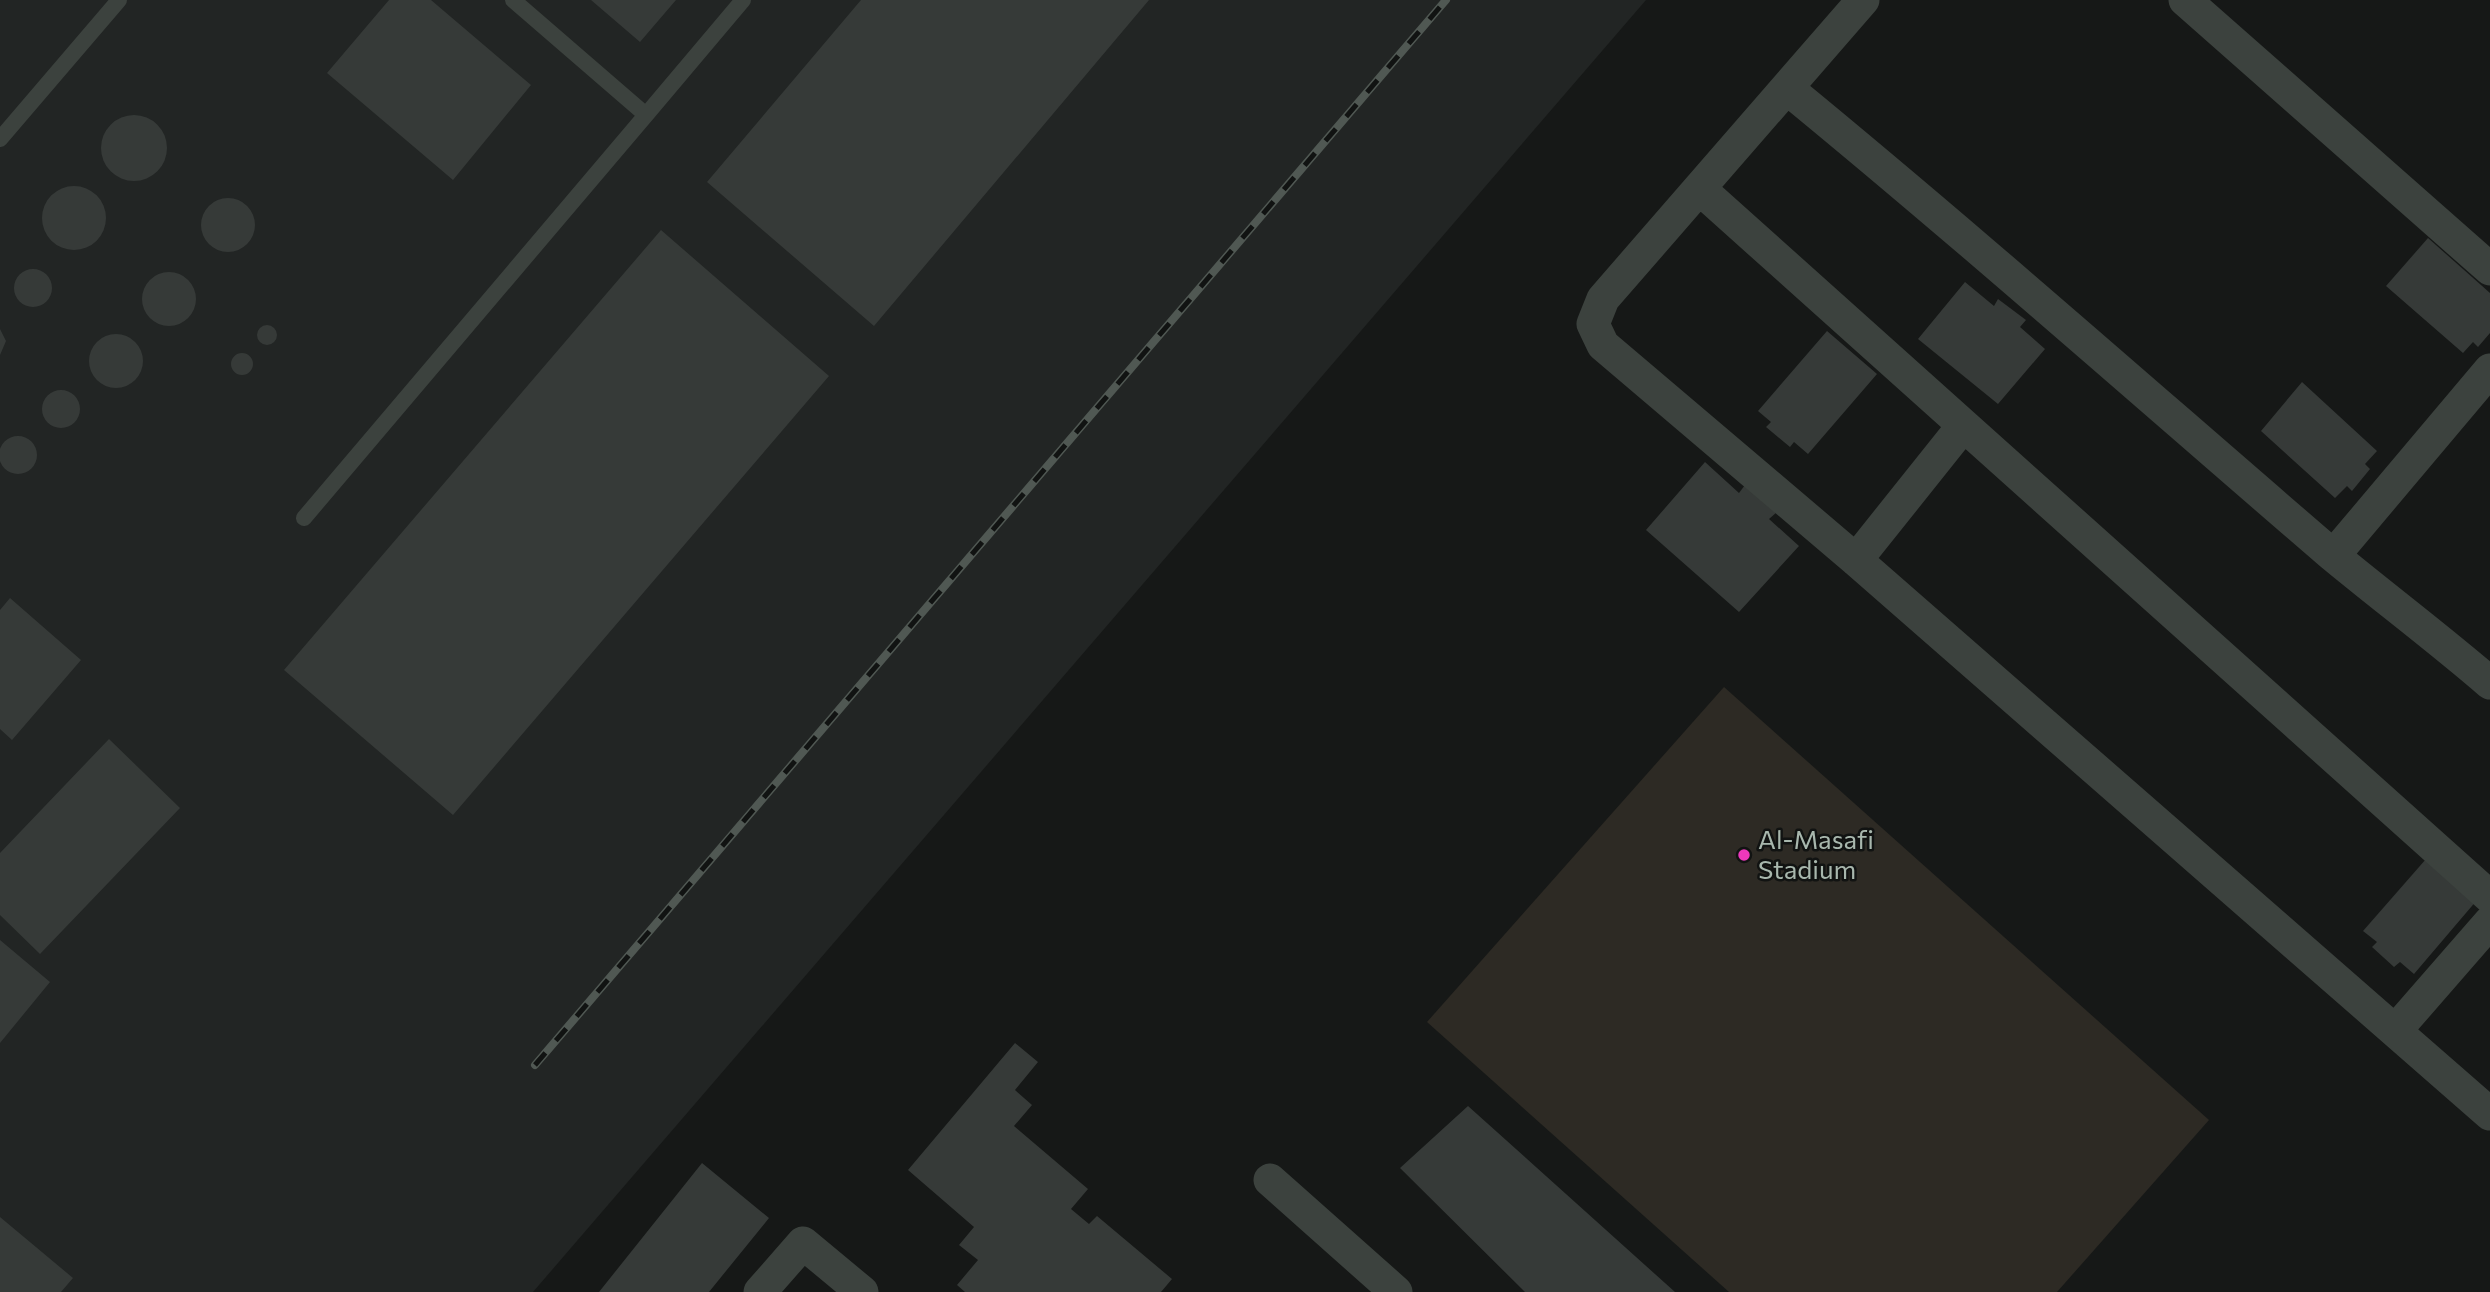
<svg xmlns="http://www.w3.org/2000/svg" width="2490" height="1292" viewBox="0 0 2490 1292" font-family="Commissioner,sans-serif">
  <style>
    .built { fill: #222524 }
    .green { fill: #2d2a24 }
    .building { fill: #363a38 }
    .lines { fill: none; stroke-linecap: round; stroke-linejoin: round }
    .service { stroke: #3c423e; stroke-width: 16 }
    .minor { stroke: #3c423e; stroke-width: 33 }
    .rail-casing { stroke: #505853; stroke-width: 8 }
    .rail { stroke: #111312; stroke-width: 5; stroke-dasharray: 16; stroke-linecap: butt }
    .poi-dot { fill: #ed38bb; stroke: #111312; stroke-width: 2.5 }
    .labels { text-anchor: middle; stroke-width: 5; stroke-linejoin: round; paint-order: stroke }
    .poi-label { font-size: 26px; fill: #a8b7ad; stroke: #111312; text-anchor: start }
  </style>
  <rect width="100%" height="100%" fill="#161817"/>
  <path class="built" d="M 0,0 L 1646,0 L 533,1292 L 0,1292 Z"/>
  <path class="green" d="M 1724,687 L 2209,1120 L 2057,1292 L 1729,1292 L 1427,1022 Z"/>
  <path class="building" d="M 389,0 L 431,0 L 531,85 L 453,180 L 327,73 Z
    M 591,0 L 676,0 L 640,42 Z
    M 861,0 L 1149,0 L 874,326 L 707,182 Z
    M101 148a33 33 0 1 1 66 0a33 33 0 1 1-66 0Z
    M42 218a32 32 0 1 1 64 0a32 32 0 1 1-64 0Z
    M201 225a27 27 0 1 1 54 0a27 27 0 1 1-54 0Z
    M 661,230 L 829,376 L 453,815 L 284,670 Z
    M 2428,238 L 2490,293 L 2490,333 L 2478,347 L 2473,342 L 2463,353 L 2386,286 Z
    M14 288a19 19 0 1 1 38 0a19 19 0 1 1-38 0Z
    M142 299a27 27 0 1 1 54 0a27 27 0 1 1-54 0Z
    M 1965,282 L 1994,306 L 1998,299 L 2026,320 L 2020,327 L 2045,349 L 1998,404 L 1918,339 Z
    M257 335a10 10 0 1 1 20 0a10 10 0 1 1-20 0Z
    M 0,329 L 6,341 L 0,355 Z
    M 1827,331 L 1877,374 L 1808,454 L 1794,442 L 1790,447 L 1766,427 L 1771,422 L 1758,411 Z
    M89 361a27 27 0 1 1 54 0a27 27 0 1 1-54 0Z
    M231 364a11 11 0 1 1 22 0a11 11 0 1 1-22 0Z
    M 2302,382 L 2377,451 L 2365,464 L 2370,469 L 2352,491 L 2347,486 L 2335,498 L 2261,431 Z
    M42 409a19 19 0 1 1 38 0a19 19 0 1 1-38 0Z
    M-1 455a19 19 0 1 1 38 0a19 19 0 1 1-38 0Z
    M 1705,462 L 1739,493 L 1745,485 L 1777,512 L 1769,519 L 1799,546 L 1739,612 L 1646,530 Z
    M 10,598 L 81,660 L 12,740 L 0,729 L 0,610 Z
    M 109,739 L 180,808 L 40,954 L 0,915 L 0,853 Z
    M 2433,851 L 2483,893 L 2414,974 L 2400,962 L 2394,967 L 2372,947 L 2377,942 L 2363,931 Z
    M 0,940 L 50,982 L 0,1043 Z
    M 1015,1043 L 1038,1062 L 1015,1090 L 1032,1105 L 1014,1126 L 1088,1189 L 1071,1209 L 1089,1224 L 1097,1216 L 1172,1279 L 1161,1292 L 965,1292 L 957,1285 L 978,1260 L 959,1245 L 974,1227 L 908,1170 Z
    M 1468,1106 L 1675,1292 L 1525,1292 L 1400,1168 Z
    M 702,1163 L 769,1218 L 709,1292 L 599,1292 Z
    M 0,1217 L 73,1278 L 61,1292 L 0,1292 Z"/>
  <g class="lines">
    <path class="service" d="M 513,0 L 646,115 L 743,0
      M 0,139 L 119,0
      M 304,518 L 646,115"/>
    <path class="minor" d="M 1863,0 L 1603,299 L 1593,324 L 1603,345 L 1856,560 L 2490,1114
      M 2185,0 L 2490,269
      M 1788,89 C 1972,240 2150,398 2330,553 C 2383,597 2438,638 2490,683
      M 1700,189 L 2490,897
      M 2334,555 L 2490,370
      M 1856,560 L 1963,426
      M 2395,1031 L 2490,922
      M 1270,1180 L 1396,1292
      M 760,1292 L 803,1243 L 862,1292"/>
    <g class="rail-casing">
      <path id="rail" d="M 535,1065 L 1446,0"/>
    </g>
    <use href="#rail" class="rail"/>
  </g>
  <circle class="poi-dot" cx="1744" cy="855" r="7"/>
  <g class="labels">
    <g class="poi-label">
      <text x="1758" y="849">Al-Masafi<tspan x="1758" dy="30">Stadium</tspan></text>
    </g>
  </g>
</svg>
